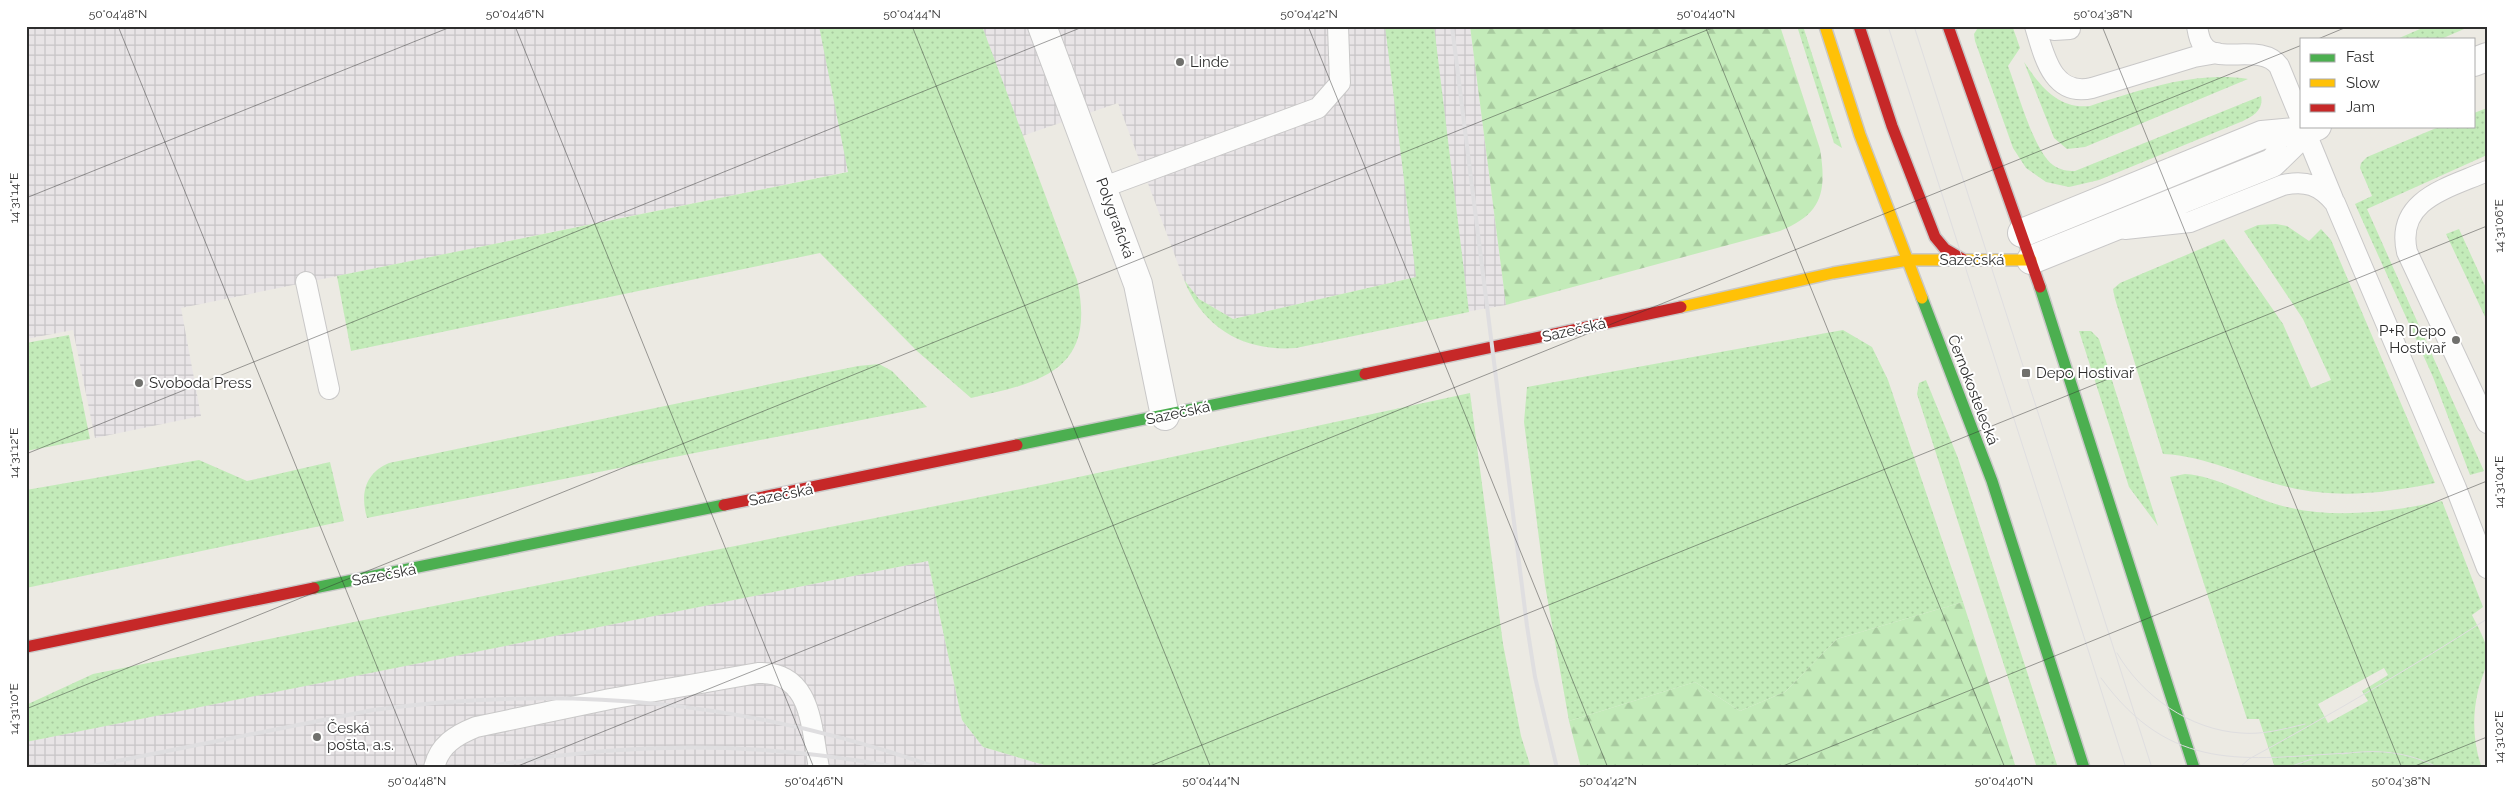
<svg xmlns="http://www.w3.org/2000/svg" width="2513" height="794" viewBox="0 0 2513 794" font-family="Raleway,sans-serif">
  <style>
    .industrial { fill: url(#industrial-grid) }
    .grass { fill: url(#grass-dots); fill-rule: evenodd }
    .forest { fill: url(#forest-firs) }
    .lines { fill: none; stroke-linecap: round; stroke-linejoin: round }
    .lane-casing { stroke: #c9c8c8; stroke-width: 22 }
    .street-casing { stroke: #c9c8c8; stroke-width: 30 }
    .fast-casing { stroke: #c9c8c8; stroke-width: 14 }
    .slow-casing { stroke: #c9c8c8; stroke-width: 14 }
    .jam-casing { stroke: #c9c8c8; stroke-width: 14 }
    .lane { stroke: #fcfcfb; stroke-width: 20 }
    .street { stroke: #fcfcfb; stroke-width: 28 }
    .fast { stroke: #4caf50; stroke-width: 11 }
    .slow { stroke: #ffc107; stroke-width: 11 }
    .jam { stroke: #c62828; stroke-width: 11 }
    .tram { stroke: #dfdee0; stroke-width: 1 }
    .rail { stroke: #dfdee0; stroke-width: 4 }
    .ticks { fill: none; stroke: #2e2e2e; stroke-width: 1; stroke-opacity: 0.45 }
    .poi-dot { fill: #70706d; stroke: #fff; stroke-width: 2 }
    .labels { text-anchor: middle; stroke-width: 4; stroke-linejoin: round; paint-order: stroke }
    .poi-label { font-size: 15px; fill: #2e2e2e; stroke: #fff; text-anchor: start }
    .street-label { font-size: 15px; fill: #2e2e2e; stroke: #fff }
    .neatline { fill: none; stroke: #2e2e2e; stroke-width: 2 }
    .ticks-label { font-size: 12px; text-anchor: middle; fill: #2e2e2e }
  </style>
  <defs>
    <pattern id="industrial-grid" width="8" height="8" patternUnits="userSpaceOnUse" patternTransform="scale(1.25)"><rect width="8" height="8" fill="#e8e4e6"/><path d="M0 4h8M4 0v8" fill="none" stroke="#c7c4c6"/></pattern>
    <pattern id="grass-dots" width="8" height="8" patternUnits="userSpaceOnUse" patternTransform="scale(1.25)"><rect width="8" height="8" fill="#c3ebb9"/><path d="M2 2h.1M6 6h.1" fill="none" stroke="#a8ca9f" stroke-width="1.8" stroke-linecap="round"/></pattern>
    <pattern id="forest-firs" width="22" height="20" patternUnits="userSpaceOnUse" patternTransform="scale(1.25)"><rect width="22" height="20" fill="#c3ebb9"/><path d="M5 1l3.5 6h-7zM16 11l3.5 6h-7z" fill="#a8ca9f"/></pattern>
  </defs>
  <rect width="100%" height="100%" fill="#eceae3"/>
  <path class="industrial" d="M 26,26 L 1470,26 L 1506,305 L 1442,316 L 1416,277 L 1233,319 L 1199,299 L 1184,280 L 1118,103 L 1022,136 L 181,308 L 201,416 L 95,438 L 73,330 L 26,339 Z
    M 928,561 L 962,720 L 983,747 L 1054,768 L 26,768 L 26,742 Z"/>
  <path class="grass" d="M 819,26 L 982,26 L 1077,280 C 1097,370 1043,382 971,398 L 917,351 L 820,253 L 351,351 L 337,276 L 848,172 Z
    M 1385,26 L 1434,26 L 1469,312 L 1296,348 C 1244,352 1203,328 1184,280 L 1199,299 L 1233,319 L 1416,277 Z
    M 1797,26 L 1803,26 L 1842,148 L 1834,143 Z
    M 1979,26 L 2011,26 L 2013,28 L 2020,48 L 2008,66 C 2017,89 2034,152 2053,165 C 2060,170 2067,171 2075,171 L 2261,96 C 2264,110 2253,116 2243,121 L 2099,180 L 2069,187 L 2046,182 L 2026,168 L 2013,148 L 1975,41 L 1974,34 Z
    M 2427,26 L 2471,26 L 2441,39 L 2397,39 Z
    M 2024,62 C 2041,87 2058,109 2090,106 C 2141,90 2194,71 2248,79 L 2085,147 L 2067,149 L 2054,138 Z
    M 2487,108 L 2487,155 L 2367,209 L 2484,471 L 2470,475 L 2433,377 L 2355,204 L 2372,196 L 2360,168 L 2361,163 L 2367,157 L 2441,126 L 2474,126 L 2474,113 Z
    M 2276,224 L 2287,226 L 2309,241 L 2321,229 L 2331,240 L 2435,483 C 2386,493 2338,499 2288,487 C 2245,477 2207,456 2163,454 L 2115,299 L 2113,289 L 2120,283 L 2224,239 L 2283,324 L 2311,388 L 2331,380 L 2303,319 L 2244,231 L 2258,225 Z
    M 2459,229 L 2487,290 L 2487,321 L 2446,234 Z
    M 1843,330 L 1872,347 L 1888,380 L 1963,602 L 1837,639 L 1785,692 L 1740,711 L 1695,682 L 1569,721 L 1545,585 L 1524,422 L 1527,387 Z
    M 2079,331 L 2091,331 L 2099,339 L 2158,526 L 2129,487 Z
    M 69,335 L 90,439 L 26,451 L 26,343 Z
    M 879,364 L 892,371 L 927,407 L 367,518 C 360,494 365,473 389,463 L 858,366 Z
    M 1926,380 L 1958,458 L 2058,768 L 2037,768 L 1917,394 L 1919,383 Z
    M 1470,393 L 1503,644 L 1521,736 L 1531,768 L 1054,768 L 983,747 L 962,720 L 928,561 L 26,742 L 26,705 L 93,674 L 1046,484 Z
    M 199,460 L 247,481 L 330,462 L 344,521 L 26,588 L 26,490 Z
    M 2185,474 C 2217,476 2248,496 2279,505 C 2332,520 2389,512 2442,501 L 2483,607 L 2472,615 C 2477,625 2485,639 2487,650 C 2489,665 2481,678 2478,691 C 2472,716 2473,744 2482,768 L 2275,768 L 2259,719 L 2247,719 L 2170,477 ZM 2384,668 L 2388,675 L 2362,691 L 2368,701 L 2328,723 L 2318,704 Z"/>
  <path class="forest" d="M 1470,26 L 1780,26 L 1820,149 C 1827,192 1822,214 1780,231 L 1506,305 Z
    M 1963,602 L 2016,768 L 1581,768 L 1569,721 L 1695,682 L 1740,711 L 1785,692 L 1837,639 Z"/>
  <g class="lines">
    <g class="lane-casing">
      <path id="lane" d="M 2035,26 C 2044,55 2052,97 2092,88 L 2194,57 L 2217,53
        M 2044,26 L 2054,30 L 2070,29
        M 2197,26 C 2198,32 2199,40 2203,45 C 2216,66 2261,42 2279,66 L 2302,122
        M 2303,126 L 2333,199
        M 2487,171 C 2449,188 2395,199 2407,252 L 2487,423
        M 1104,187 L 1318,108 L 1340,83 L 1338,26
        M 2125,229 L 2190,222 L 2283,185 C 2306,180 2320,185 2335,203 L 2456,488 L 2487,568
        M 306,282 L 329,389
        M 434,768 C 439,745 456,735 476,727 L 610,699 L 758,673 C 812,671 811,727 819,768"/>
    </g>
    <g class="street-casing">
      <path id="street" d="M 1042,26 L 1138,284 L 1165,416
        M 2474,62 L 2487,57
        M 2022,233 L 2262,135 L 2305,131 L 2317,126
        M 2031,260 L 2272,163 L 2305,131"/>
    </g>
    <g class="fast-casing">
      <path id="fast" d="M 2040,287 L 2194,768
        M 1922,298 L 1992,481 L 2084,768
        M 1017,445 L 1365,374
        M 314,588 L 724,505"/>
    </g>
    <g class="slow-casing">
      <path id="slow" d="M 1825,26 L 1860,135 L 1922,298
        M 1681,307 L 1833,273 L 1908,260 L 2031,260"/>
    </g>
    <g class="jam-casing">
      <path id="jam" d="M 1859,26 L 1892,126 L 1935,237 L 1945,249 L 1964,260
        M 1948,26 L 2040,287
        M 1365,374 L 1681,307
        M 724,505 L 1017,445
        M 26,647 L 314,588"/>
    </g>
    <use href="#lane" class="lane"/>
    <use href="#street" class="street"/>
    <use href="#fast" class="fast"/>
    <use href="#slow" class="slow"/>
    <use href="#jam" class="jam"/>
    <path class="tram" d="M 1888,26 L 2126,768
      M 1914,26 L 2152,768
      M 2117,653 C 2142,696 2190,730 2241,733 C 2262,735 2284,729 2305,724
      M 2101,678 C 2171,774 2244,759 2347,753
      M 2342,754 C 2376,749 2407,751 2439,768
      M 2239,768 L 2249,759 C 2330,715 2409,669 2487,619
      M 2286,768 L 2312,759"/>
    <path class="rail" d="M 1452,26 L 1527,626 L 1535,677 L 1557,768
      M 82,768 L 373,710 C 571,683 750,702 939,768
      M 481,768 C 620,741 762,741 901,768"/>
  </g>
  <path class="ticks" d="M 118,26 L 418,768M 515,26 L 814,768M 912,26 L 1211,768M 1308,26 L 1608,768M 1705,26 L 2005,768M 2102,26 L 2402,768M 2318,39 L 2349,26M 26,198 L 453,26M 26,454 L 1085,26M 26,709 L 1717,26M 513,768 L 2302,45M 1145,768 L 2487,226M 1778,768 L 2487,481M 2410,768 L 2487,737"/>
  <g class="poi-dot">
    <circle cx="1180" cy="62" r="5"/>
    <circle cx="2456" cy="340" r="5"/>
    <rect x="2021" y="368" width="10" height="10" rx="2.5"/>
    <circle cx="139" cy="383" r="5"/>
    <circle cx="317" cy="737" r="5"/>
  </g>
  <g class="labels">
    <g class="poi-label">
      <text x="1190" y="67">Linde</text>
      <text x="2446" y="336" text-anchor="end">P+R Depo<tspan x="2446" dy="17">Hostivař</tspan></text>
      <text x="2036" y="378">Depo Hostivař</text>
      <text x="149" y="388">Svoboda Press</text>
      <text x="327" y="733">Česká<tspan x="327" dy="17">pošta, a.s.</tspan></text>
    </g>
    <g class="street-label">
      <text transform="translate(1115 218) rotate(70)" y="5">Polygrafická</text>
      <text x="1972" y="265">Sazečská</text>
      <text transform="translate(1574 330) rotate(-13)" y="5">Sazečská</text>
      <text transform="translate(1973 390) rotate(69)" y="5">Černokostelecká</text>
      <text transform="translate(1178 413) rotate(-12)" y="5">Sazečská</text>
      <text transform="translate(781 495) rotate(-11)" y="5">Sazečská</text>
      <text transform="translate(384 575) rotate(-11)" y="5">Sazečská</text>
    </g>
  </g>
  <rect width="2513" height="794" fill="none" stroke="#ffffff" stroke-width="55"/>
  <rect x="2300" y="38" width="175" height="90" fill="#ffffff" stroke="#ababab"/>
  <rect x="2310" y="54" width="25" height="8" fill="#4caf50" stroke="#ababab"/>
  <text x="2346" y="62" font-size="15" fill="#2e2e2e">Fast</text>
  <rect x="2310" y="79" width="25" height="8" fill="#ffc107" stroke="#ababab"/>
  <text x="2346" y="88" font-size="15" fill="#2e2e2e">Slow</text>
  <rect x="2310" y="104" width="25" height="8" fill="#c62828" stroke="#ababab"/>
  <text x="2346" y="112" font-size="15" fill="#2e2e2e">Jam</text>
  <rect x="28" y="28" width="2458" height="738" class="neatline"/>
  <g class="ticks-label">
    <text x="118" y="18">50°04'48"N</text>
    <text x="515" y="18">50°04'46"N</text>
    <text x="912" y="18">50°04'44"N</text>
    <text x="1309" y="18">50°04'42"N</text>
    <text x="1706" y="18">50°04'40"N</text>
    <text x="2103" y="18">50°04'38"N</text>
    <text transform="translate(14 198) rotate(-90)" y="4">14°31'14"E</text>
    <text transform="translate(2499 226) rotate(-90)" y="4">14°31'06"E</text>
    <text transform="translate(14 453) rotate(-90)" y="4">14°31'12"E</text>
    <text transform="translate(2499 482) rotate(-90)" y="4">14°31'04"E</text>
    <text transform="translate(14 709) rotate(-90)" y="4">14°31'10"E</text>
    <text transform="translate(2499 737) rotate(-90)" y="4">14°31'02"E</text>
    <text x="417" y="785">50°04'48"N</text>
    <text x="814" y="785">50°04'46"N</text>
    <text x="1211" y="785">50°04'44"N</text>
    <text x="1608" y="785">50°04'42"N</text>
    <text x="2004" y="785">50°04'40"N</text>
    <text x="2401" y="785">50°04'38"N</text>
  </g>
</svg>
